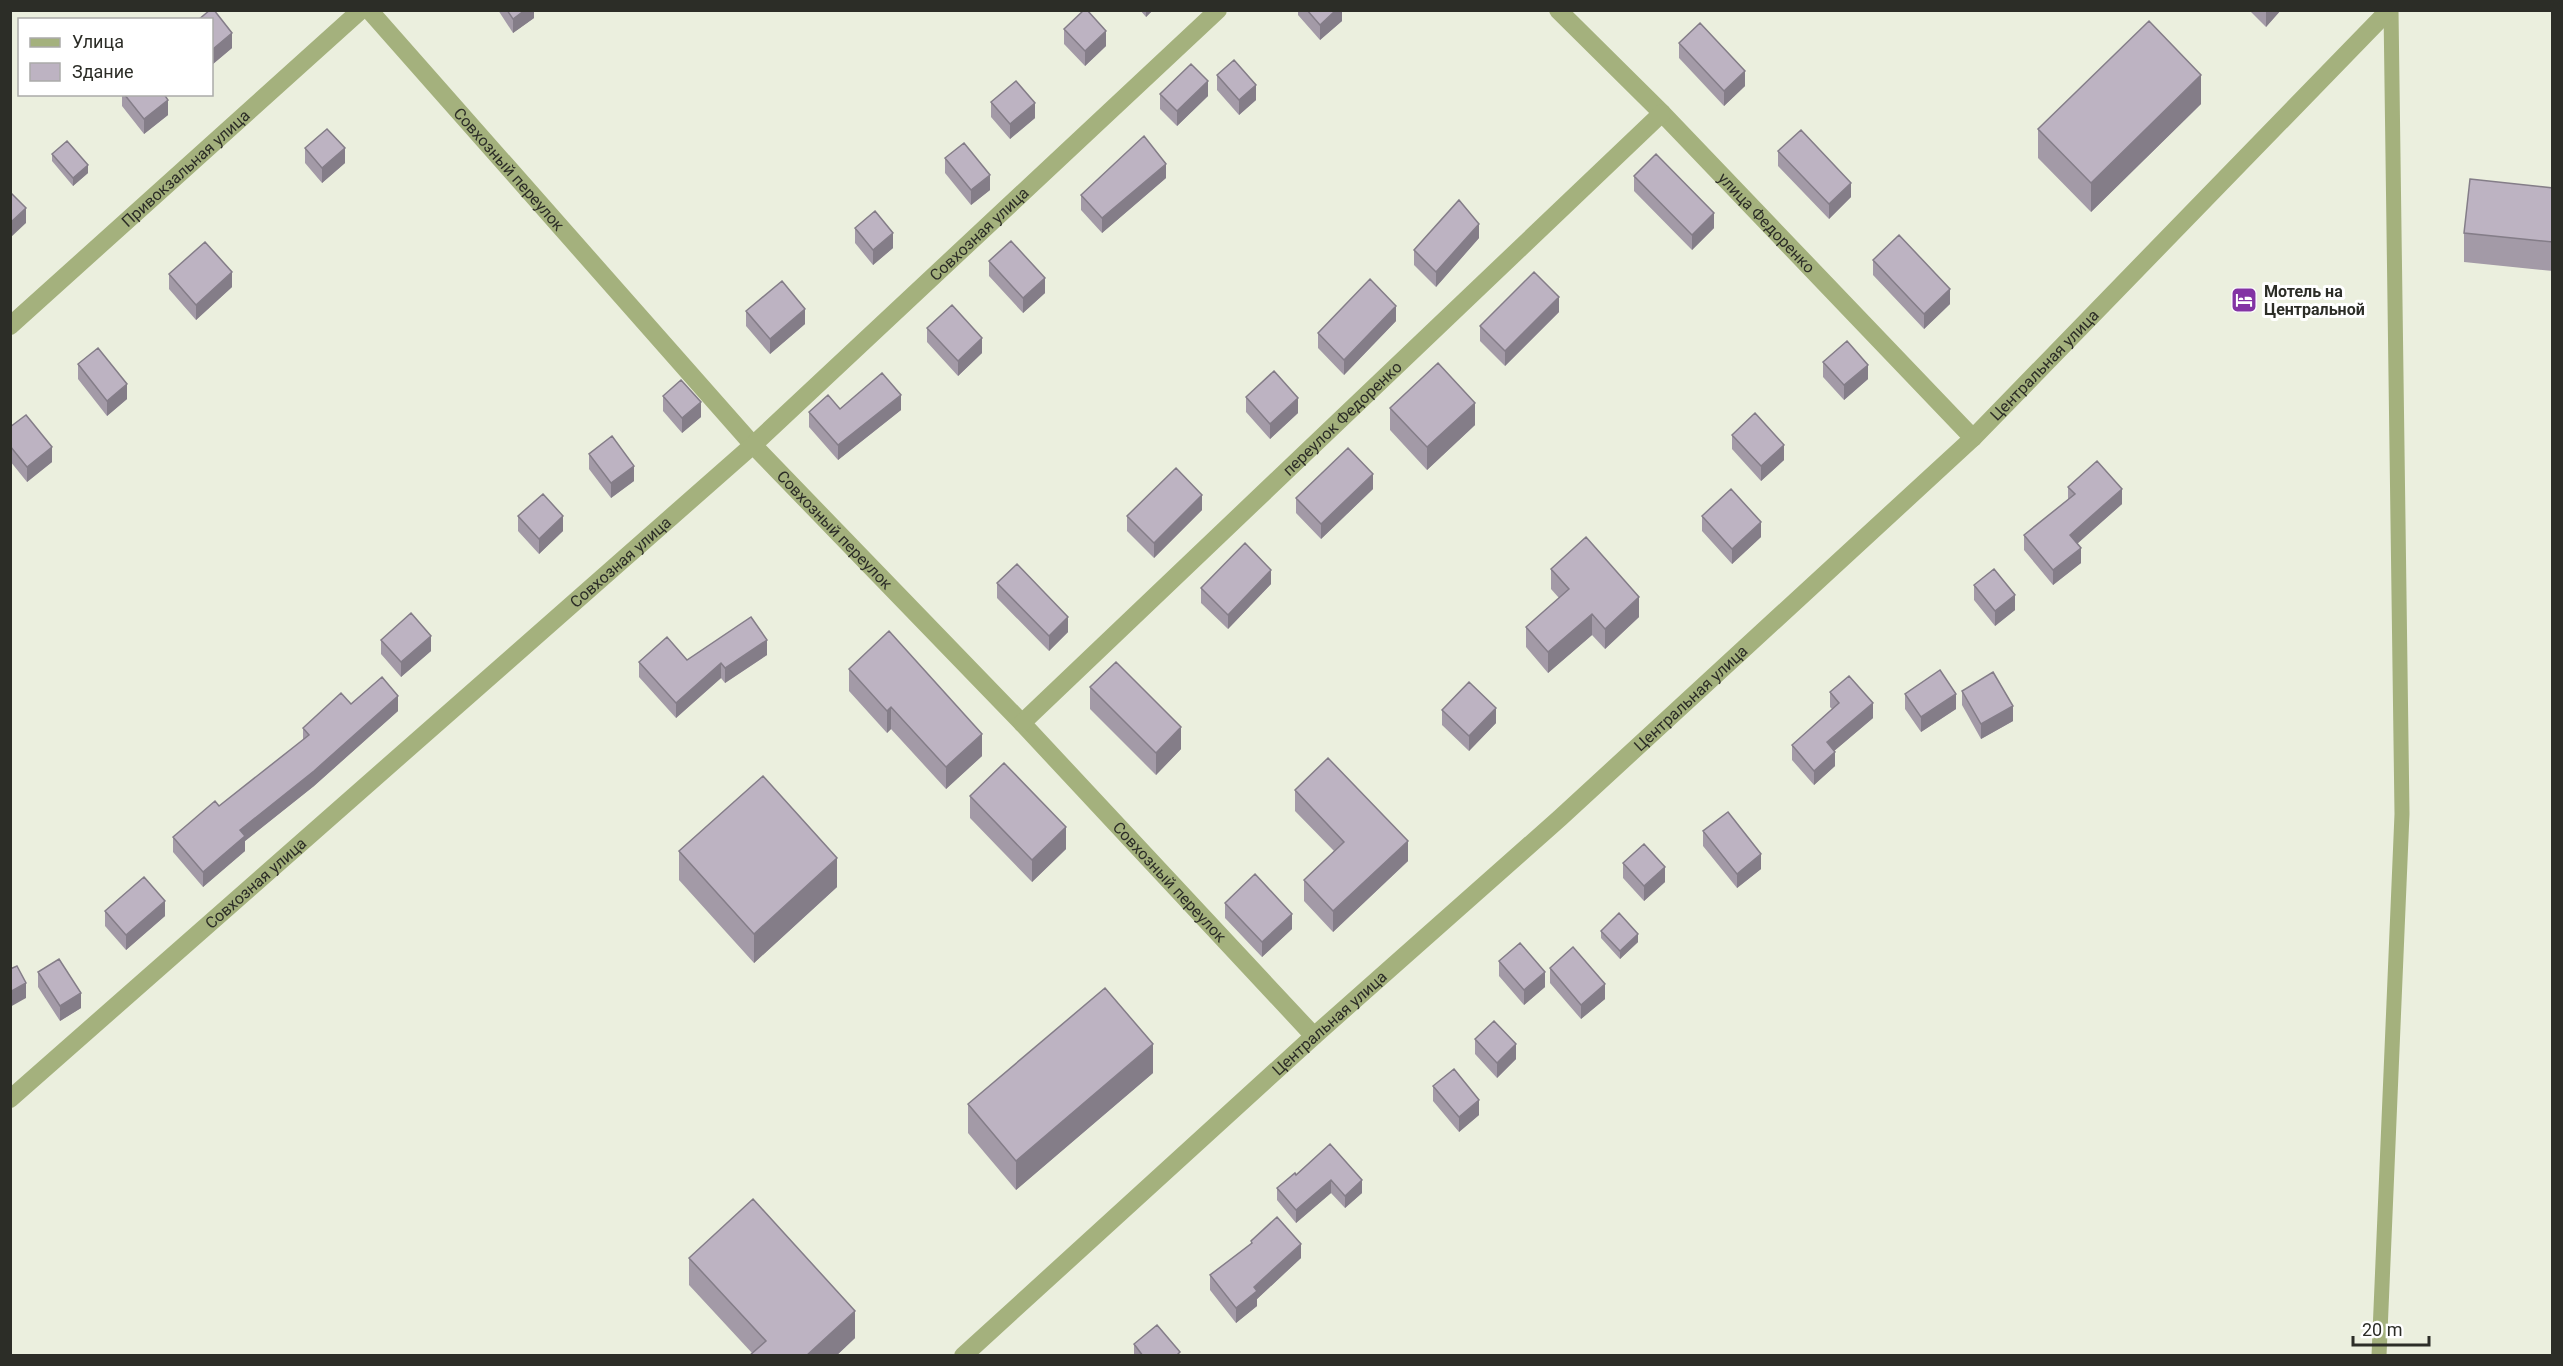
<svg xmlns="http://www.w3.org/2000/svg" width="2563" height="1366" viewBox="0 0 2563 1366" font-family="Roboto,sans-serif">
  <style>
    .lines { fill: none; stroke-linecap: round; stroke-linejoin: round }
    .service { stroke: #a4b17d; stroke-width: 15 }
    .minor { stroke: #a4b17d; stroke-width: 18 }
    .tertiary { stroke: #a4b17d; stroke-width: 18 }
    .wall { fill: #a39aa7 }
    .shaded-wall { fill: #847d88 }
    .building { fill: #bdb3c2; stroke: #847d88; stroke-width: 1.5 }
    .labels { text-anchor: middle; stroke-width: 6; stroke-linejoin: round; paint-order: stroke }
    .street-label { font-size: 16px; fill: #2c2d27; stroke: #fff }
    .poi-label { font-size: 16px; font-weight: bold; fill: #2c2d27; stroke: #fff; text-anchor: start }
  </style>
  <rect width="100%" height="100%" fill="#ebefde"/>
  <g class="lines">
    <path class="service" d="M 2379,1356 L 2402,814 L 2391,10"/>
    <g class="minor">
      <path id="s1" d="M 369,10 L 753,445 L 1022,723 L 1314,1036"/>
      <path id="s2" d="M 1558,10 L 1662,113 L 1973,438"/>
      <path id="s3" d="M 10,326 L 361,10"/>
      <path id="s4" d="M 1022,723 L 1662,113"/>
      <path id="s5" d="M 10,1099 L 753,445 L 1218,10"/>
    </g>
    <path class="tertiary" id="s6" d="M 963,1356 L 1314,1036 L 1560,818 L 1973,438 L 2389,10"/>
  </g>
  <path class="wall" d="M 498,10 L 534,10 L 534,18 L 513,33 Z
    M 1140,10 L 1153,10 L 1146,17 Z
    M 1298,10 L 1342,10 L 1342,21 L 1320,40 L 1298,15 Z
    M 2249,10 L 2281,10 L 2266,27 Z
    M 212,20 L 232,48 L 213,64 L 212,61 Z
    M 1064,29 L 1106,46 L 1085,66 L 1064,44 Z
    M 1679,43 L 1745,86 L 1724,106 L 1679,58 Z
    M 1217,75 L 1256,100 L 1239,115 L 1217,90 Z
    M 122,94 L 164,94 L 168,115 L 144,134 L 122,106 Z
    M 1160,94 L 1208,96 L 1177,126 L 1160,109 Z
    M 991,102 L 1035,118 L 1010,139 L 991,117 Z
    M 2201,104 L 2091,212 L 2038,158 L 2038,129 Z
    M 305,148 L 345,163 L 322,183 L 305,163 Z
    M 1778,151 L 1851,197 L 1829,219 L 1778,166 Z
    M 52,154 L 88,173 L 73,186 L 52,161 Z
    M 945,158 L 990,190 L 971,205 L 945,173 Z
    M 1634,176 L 1714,228 L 1692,250 L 1634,191 Z
    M 1166,178 L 1102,233 L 1081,210 L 1081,195 Z
    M 2553,188 L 2553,271 L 2464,262 L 2464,233 Z
    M 855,228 L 893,248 L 873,265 L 855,243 Z
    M 1479,238 L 1436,287 L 1414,265 L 1414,250 Z
    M 1873,260 L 1950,304 L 1924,329 L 1873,275 Z
    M 989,261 L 1045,293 L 1023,313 L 989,276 Z
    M 169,274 L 232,287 L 196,320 L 169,289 Z
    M 746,311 L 805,324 L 770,354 L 746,326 Z
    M 1559,312 L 1505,366 L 1480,341 L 1480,326 Z
    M 1396,321 L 1344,375 L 1318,348 L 1318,333 Z
    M 927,328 L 982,353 L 958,376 L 927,342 Z
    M 1823,362 L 1868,379 L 1844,400 L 1823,377 Z
    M 78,364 L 127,399 L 107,416 L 78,379 Z
    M 663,396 L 701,417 L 682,433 L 663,411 Z
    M 1246,397 L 1298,413 L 1270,439 L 1246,412 Z
    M 1390,408 L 1475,425 L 1427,470 L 1390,430 Z
    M 840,409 L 901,410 L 838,460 L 809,427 L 809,412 Z
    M 10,427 L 52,462 L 27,482 L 10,461 Z
    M 1732,435 L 1784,460 L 1761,481 L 1732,449 Z
    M 589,454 L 634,481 L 611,498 L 589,469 Z
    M 2068,487 L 2122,504 L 2077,544 L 2081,563 L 2053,585 L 2024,550 L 2024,535 L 2068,500 Z
    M 1373,489 L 1321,539 L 1296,513 L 1296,498 Z
    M 1202,510 L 1154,558 L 1127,531 L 1127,516 Z
    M 518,516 L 563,531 L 539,554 L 518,531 Z
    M 1702,516 L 1761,537 L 1732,564 L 1702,531 Z
    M 1551,569 L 1639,617 L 1605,649 L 1592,635 L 1548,673 L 1526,647 L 1526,627 L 1559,598 L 1551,589 Z
    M 997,583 L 1068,632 L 1049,651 L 997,598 Z
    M 1271,584 L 1228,629 L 1201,603 L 1201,588 Z
    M 1974,585 L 2015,610 L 1995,626 L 1974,600 Z
    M 381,640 L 431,651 L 401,677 L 381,654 Z
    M 767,655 L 725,683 L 721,678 L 676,718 L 639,677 L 639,662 Z
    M 849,669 L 982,756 L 946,789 L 891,729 L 887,733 L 849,691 Z
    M 1090,687 L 1181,749 L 1156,775 L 1090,709 Z
    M 1962,691 L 2013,721 L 1981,739 L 1962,705 Z
    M 1830,692 L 1873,718 L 1834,751 L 1835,766 L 1814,785 L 1792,760 L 1792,745 L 1832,709 L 1830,707 Z
    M 1905,694 L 1956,709 L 1921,732 L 1905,709 Z
    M 351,704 L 398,711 L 314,786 L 245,841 L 245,851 L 203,887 L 173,852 L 173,837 L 219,806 L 303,740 L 303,728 Z
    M 1442,710 L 1496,723 L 1469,751 L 1442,725 Z
    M 1295,790 L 1408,861 L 1333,932 L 1304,901 L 1304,880 L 1334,851 L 1295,811 Z
    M 970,796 L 1066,849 L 1032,882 L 970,818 Z
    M 1703,831 L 1761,869 L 1737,888 L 1703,846 Z
    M 679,851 L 837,887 L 754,963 L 679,880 Z
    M 1623,863 L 1665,882 L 1644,901 L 1623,878 Z
    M 1225,903 L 1292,929 L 1262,957 L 1225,918 Z
    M 105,911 L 165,916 L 126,950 L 105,926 Z
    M 1601,931 L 1638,942 L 1620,959 L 1601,938 Z
    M 1499,961 L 1545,987 L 1524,1005 L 1499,976 Z
    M 1550,968 L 1605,999 L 1581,1019 L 1550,983 Z
    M 38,972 L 81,1008 L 60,1021 L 38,987 Z
    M 1475,1039 L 1516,1059 L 1497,1078 L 1475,1054 Z
    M 1153,1073 L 1016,1190 L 968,1133 L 968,1104 Z
    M 1433,1086 L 1479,1115 L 1459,1132 L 1433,1101 Z
    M 1330,1144 L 1362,1193 L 1345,1208 L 1331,1193 L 1296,1223 L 1277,1200 L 1277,1188 L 1296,1175 Z
    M 1251,1241 L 1301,1258 L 1257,1299 L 1257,1306 L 1236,1323 L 1210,1290 L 1210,1275 L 1251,1244 Z
    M 689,1258 L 855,1338 L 836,1356 L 749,1356 L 752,1353 L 689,1285 Z
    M 1134,1344 L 1180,1356 L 1134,1356 Z"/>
  <path class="shaded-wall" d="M 525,10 L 534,10 L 534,18 L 513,33 L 513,19 Z
    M 1146,10 L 1153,10 L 1146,17 Z
    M 1336,10 L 1342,10 L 1342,21 L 1320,40 L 1320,25 Z
    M 2266,10 L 2281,10 L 2266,27 Z
    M 1106,31 L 1106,46 L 1085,66 L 1085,51 Z
    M 232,33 L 232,48 L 213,64 L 213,49 Z
    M 1745,71 L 1745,86 L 1724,106 L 1724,91 Z
    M 2201,75 L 2201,104 L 2091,212 L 2091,183 Z
    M 1208,81 L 1208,96 L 1177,126 L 1177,111 Z
    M 1256,85 L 1256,100 L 1239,115 L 1239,100 Z
    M 168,100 L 168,115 L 144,134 L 144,119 Z
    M 1035,103 L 1035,118 L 1010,139 L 1010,124 Z
    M 345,148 L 345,163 L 322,183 L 322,168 Z
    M 1166,164 L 1166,178 L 1102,233 L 1102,218 Z
    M 88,165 L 88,173 L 73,186 L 73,178 Z
    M 990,175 L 990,190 L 971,205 L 971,190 Z
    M 1851,183 L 1851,197 L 1829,219 L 1829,204 Z
    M 26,208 L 26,223 L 10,238 L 10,223 Z
    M 1714,213 L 1714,228 L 1692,250 L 1692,235 Z
    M 1479,224 L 1479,238 L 1436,287 L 1436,272 Z
    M 893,233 L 893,248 L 873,265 L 873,250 Z
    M 232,272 L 232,287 L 196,320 L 196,305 Z
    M 1045,278 L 1045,293 L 1023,313 L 1023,298 Z
    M 1950,289 L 1950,304 L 1924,329 L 1924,314 Z
    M 1559,297 L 1559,312 L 1505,366 L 1505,351 Z
    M 1396,306 L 1396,321 L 1344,375 L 1344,360 Z
    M 805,309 L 805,324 L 770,354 L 770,339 Z
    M 982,338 L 982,353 L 958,376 L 958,361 Z
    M 1868,365 L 1868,379 L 1844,400 L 1844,385 Z
    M 127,384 L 127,399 L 107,416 L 107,401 Z
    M 901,395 L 901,410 L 838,460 L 838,445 Z
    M 1298,398 L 1298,413 L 1270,439 L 1270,424 Z
    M 701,402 L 701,417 L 682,433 L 682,418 Z
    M 1475,403 L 1475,425 L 1427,470 L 1427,447 Z
    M 1784,445 L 1784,460 L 1761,481 L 1761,466 Z
    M 52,447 L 52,462 L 27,482 L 27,467 Z
    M 634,466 L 634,481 L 611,498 L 611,483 Z
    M 1373,474 L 1373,489 L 1321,539 L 1321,524 Z
    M 2122,489 L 2122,504 L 2070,550 L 2070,535 Z
    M 1202,495 L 1202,510 L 1154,558 L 1154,543 Z
    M 563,516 L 563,531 L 539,554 L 539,539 Z
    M 1761,522 L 1761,537 L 1732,564 L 1732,549 Z
    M 2081,548 L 2081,563 L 2053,585 L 2053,570 Z
    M 1271,570 L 1271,584 L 1228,629 L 1228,615 Z
    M 2015,595 L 2015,610 L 1995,626 L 1995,611 Z
    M 1639,597 L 1639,617 L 1605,649 L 1605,629 Z
    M 1592,614 L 1592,635 L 1548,673 L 1548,652 Z
    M 1068,617 L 1068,632 L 1049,651 L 1049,636 Z
    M 431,636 L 431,651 L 401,677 L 401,662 Z
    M 767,640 L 767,655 L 725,683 L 725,668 Z
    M 721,663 L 721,678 L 676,718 L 676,703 Z
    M 1956,694 L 1956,709 L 1921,732 L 1921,717 Z
    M 398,696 L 398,711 L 314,786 L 245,841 L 245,851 L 203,887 L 203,872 L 240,830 Z
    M 1873,703 L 1873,718 L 1827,757 L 1827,742 Z
    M 2013,706 L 2013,721 L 1981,739 L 1981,724 Z
    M 891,707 L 891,729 L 887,733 L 887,711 Z
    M 1496,708 L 1496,723 L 1469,751 L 1469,736 Z
    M 1181,727 L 1181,749 L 1156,775 L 1156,753 Z
    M 982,734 L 982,756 L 946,789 L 946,767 Z
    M 1835,752 L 1835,766 L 1814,785 L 1814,771 Z
    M 1066,827 L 1066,849 L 1032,882 L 1032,860 Z
    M 1408,841 L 1408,861 L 1333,932 L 1333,911 Z
    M 1761,854 L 1761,869 L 1737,888 L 1737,874 Z
    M 837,858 L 837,887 L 754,963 L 754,934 Z
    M 1665,867 L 1665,882 L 1644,901 L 1644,886 Z
    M 165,901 L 165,916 L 126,950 L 126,935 Z
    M 1292,914 L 1292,929 L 1262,957 L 1262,942 Z
    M 1638,934 L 1638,942 L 1620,959 L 1620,951 Z
    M 1545,972 L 1545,987 L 1524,1005 L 1524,990 Z
    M 26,983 L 26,998 L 10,1007 L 10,992 Z
    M 1605,984 L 1605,999 L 1581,1019 L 1581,1005 Z
    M 81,993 L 81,1008 L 60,1021 L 60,1006 Z
    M 1153,1044 L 1153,1073 L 1016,1190 L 1016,1161 Z
    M 1516,1044 L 1516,1059 L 1497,1078 L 1497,1063 Z
    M 1479,1100 L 1479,1115 L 1459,1132 L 1459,1117 Z
    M 1331,1180 L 1331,1193 L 1296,1223 L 1296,1210 Z
    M 1362,1180 L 1362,1193 L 1345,1208 L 1345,1196 Z
    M 1301,1244 L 1301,1258 L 1257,1299 L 1257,1306 L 1236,1323 L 1236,1308 L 1254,1287 Z
    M 855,1311 L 855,1338 L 836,1356 L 806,1356 Z"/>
  <path class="building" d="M 210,10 L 214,10 L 232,33 L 213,49 L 212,47 L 212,20 L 198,20 Z
    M 507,10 L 525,10 L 513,19 Z
    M 1084,10 L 1087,10 L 1106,31 L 1085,51 L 1064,29 Z
    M 1307,10 L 1336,10 L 1320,25 Z
    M 2149,21 L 2201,75 L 2091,183 L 2038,129 Z
    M 1700,23 L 1745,71 L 1724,91 L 1679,43 Z
    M 1234,60 L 1256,85 L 1239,100 L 1217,75 Z
    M 1191,64 L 1208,81 L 1177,111 L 1160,94 Z
    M 1016,81 L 1035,103 L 1010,124 L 991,102 Z
    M 124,94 L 164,94 L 168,100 L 144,119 Z
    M 327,129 L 345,148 L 322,168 L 305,148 Z
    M 1801,130 L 1851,183 L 1829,204 L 1778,151 Z
    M 1144,136 L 1166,164 L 1102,218 L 1081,195 Z
    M 67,141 L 88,165 L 73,178 L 52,154 Z
    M 964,143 L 990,175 L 971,190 L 945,158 Z
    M 1656,154 L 1714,213 L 1692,235 L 1634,176 Z
    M 2470,179 L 2553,188 L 2553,242 L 2464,233 Z
    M 10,192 L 26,208 L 10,223 Z
    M 1459,200 L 1479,224 L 1436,272 L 1414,250 Z
    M 875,211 L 893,233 L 873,250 L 855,228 Z
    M 1899,235 L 1950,289 L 1924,314 L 1873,260 Z
    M 1011,241 L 1045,278 L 1023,298 L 989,261 Z
    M 205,242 L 232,272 L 196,305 L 169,274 Z
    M 1534,272 L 1559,297 L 1505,351 L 1480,326 Z
    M 1370,279 L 1396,306 L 1344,360 L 1318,333 Z
    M 782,281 L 805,309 L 770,339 L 746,311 Z
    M 952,305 L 982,338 L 958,361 L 927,328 Z
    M 1847,341 L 1868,365 L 1844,385 L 1823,362 Z
    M 98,348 L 127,384 L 107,401 L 78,364 Z
    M 1438,363 L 1475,403 L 1427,447 L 1390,408 Z
    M 1274,371 L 1298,398 L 1270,424 L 1246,397 Z
    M 882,373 L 901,395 L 838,445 L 809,412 L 828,395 L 840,409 Z
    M 681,380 L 701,402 L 682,418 L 663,396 Z
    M 1755,413 L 1784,445 L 1761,466 L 1732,435 Z
    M 26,415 L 52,447 L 27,467 L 10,446 L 10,427 Z
    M 612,436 L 634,466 L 611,483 L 589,454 Z
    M 1348,448 L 1373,474 L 1321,524 L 1296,498 Z
    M 2097,461 L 2122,489 L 2070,535 L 2081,548 L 2053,570 L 2024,535 L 2075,494 L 2068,487 Z
    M 1176,468 L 1202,495 L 1154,543 L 1127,516 Z
    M 1731,489 L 1761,522 L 1732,549 L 1702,516 Z
    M 543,494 L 563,516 L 539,539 L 518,516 Z
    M 1586,537 L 1639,597 L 1605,629 L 1592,614 L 1548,652 L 1526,627 L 1569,589 L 1551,569 Z
    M 1245,543 L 1271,570 L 1228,615 L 1201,588 Z
    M 1017,564 L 1068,617 L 1049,636 L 997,583 Z
    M 1994,569 L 2015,595 L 1995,611 L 1974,585 Z
    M 411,613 L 431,636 L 401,662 L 381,640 Z
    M 751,617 L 767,640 L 725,668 L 721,663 L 676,703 L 639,662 L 667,637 L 687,660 Z
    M 889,631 L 982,734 L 946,767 L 891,707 L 887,711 L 849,669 Z
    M 1116,662 L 1181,727 L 1156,753 L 1090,687 Z
    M 1940,670 L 1956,694 L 1921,717 L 1905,694 Z
    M 1993,672 L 2013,706 L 1981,724 L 1962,691 Z
    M 1849,676 L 1873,703 L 1827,742 L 1835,752 L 1814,771 L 1792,745 L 1839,703 L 1830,692 Z
    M 382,677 L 398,696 L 314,771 L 240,830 L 245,836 L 203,872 L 173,837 L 215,801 L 219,806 L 309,735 L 303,728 L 341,693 L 351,704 Z
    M 1469,682 L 1496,708 L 1469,736 L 1442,710 Z
    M 1328,758 L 1408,841 L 1333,911 L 1304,880 L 1344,842 L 1295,790 Z
    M 1004,763 L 1066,827 L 1032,860 L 970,796 Z
    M 763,776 L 837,858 L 754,934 L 679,851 Z
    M 1728,812 L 1761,854 L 1737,874 L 1703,831 Z
    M 1644,844 L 1665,867 L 1644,886 L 1623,863 Z
    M 1255,874 L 1292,914 L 1262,942 L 1225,903 Z
    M 144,877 L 165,901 L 126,935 L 105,911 Z
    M 1619,913 L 1638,934 L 1620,951 L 1601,931 Z
    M 1520,943 L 1545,972 L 1524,990 L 1499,961 Z
    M 1573,947 L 1605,984 L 1581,1005 L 1550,968 Z
    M 59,959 L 81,993 L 60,1006 L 38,972 Z
    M 17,966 L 26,983 L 10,992 L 10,969 Z
    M 1105,988 L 1153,1044 L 1016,1161 L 968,1104 Z
    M 1494,1021 L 1516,1044 L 1497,1063 L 1475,1039 Z
    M 1454,1069 L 1479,1100 L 1459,1117 L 1433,1086 Z
    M 1330,1144 L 1362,1180 L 1345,1196 L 1331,1180 L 1296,1210 L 1277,1188 L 1295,1173 L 1296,1175 Z
    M 753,1199 L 855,1311 L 806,1356 L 749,1356 L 766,1341 L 689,1258 Z
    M 1277,1217 L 1301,1244 L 1254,1287 L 1257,1291 L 1236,1308 L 1210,1275 L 1252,1243 L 1251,1241 Z
    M 1157,1325 L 1180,1352 L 1176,1356 L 1143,1356 L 1134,1344 Z"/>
  <defs>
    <g id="hotel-square" transform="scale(1.35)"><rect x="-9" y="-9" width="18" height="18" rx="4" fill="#8333a4" stroke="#fff"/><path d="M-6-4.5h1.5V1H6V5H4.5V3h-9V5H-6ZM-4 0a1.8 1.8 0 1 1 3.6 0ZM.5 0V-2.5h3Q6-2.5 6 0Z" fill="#fff"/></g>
  </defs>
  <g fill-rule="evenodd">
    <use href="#hotel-square" x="2244" y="300"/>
  </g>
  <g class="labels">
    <g class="street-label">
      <text dy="6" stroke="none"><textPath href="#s3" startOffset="236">Привокзальная улица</textPath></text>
      <text dy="6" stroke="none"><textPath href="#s1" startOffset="212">Совхозный переулок</textPath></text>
      <text dy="6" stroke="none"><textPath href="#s2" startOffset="298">улица Федоренко</textPath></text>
      <text dy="6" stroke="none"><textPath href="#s5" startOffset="1299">Совхозная улица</textPath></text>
      <text dy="6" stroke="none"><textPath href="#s6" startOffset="1467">Центральная улица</textPath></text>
      <text dy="6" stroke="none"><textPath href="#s4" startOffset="442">переулок Федоренко</textPath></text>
      <text dy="6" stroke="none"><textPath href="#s1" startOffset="698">Совхозный переулок</textPath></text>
      <text dy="6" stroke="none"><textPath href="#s5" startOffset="813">Совхозная улица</textPath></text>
      <text dy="6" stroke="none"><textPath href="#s6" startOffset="981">Центральная улица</textPath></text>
      <text dy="6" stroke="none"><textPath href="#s1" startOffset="1184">Совхозный переулок</textPath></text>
      <text dy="6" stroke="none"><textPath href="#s5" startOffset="327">Совхозная улица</textPath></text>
      <text dy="6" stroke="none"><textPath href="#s6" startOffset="495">Центральная улица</textPath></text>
    </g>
    <g class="poi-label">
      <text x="2264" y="297">Мотель на<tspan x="2264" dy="18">Центральной</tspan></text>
    </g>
  </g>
  <rect width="2563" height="1366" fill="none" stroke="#2c2d27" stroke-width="24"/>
  <rect x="18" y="18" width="195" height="78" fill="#ffffff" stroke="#ababa9" stroke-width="1.5"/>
  <rect x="30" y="38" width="30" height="9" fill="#a4b17d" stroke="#ababa9" stroke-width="1.5"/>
  <text x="72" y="48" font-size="18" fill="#2c2d27">Улица</text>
  <rect x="30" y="63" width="30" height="18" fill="#bdb3c2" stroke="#ababa9" stroke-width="1.5"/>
  <text x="72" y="78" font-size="18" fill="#2c2d27">Здание</text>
  <path d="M2353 1336v9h76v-9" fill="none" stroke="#2c2d27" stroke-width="3"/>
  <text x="2362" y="1336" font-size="18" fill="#2c2d27" stroke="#ffffff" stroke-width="4.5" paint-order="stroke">20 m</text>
</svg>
